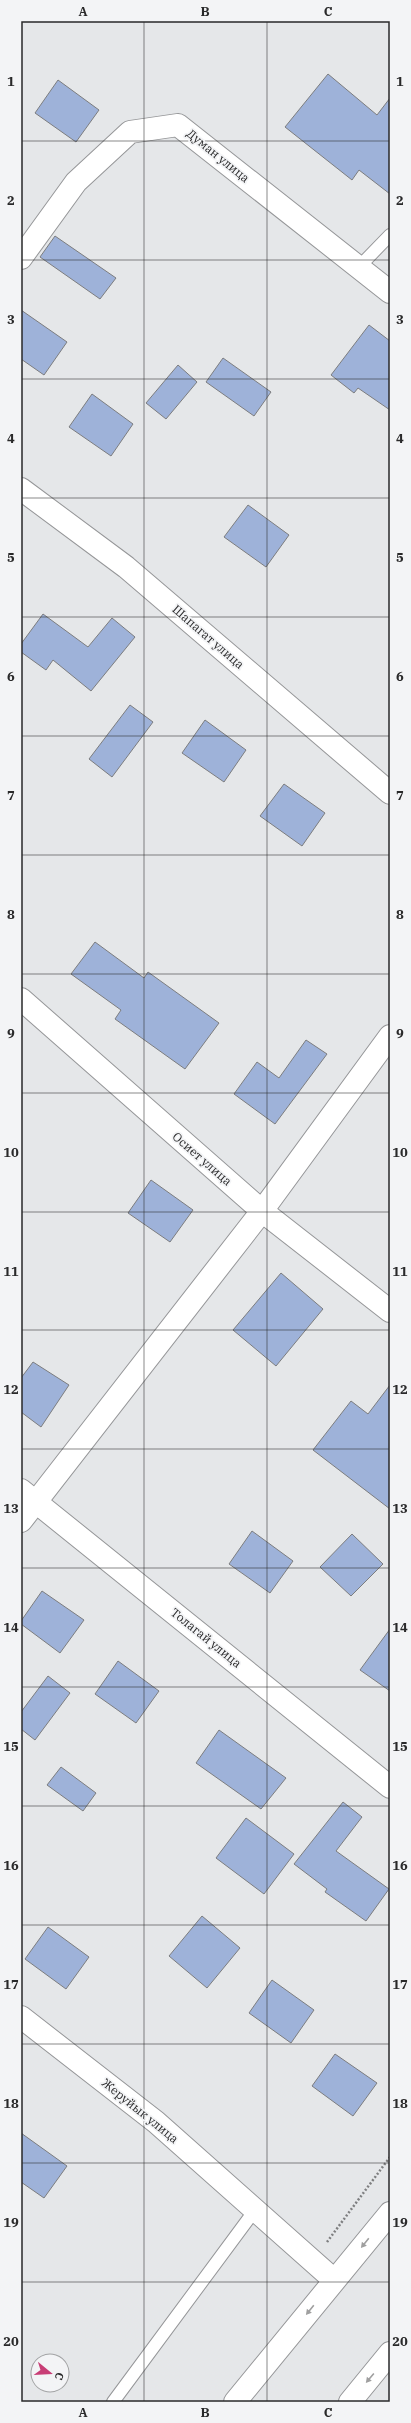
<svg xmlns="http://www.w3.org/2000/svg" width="411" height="2423" viewBox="0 0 411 2423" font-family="'IBM Plex Serif',serif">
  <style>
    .building { fill: #9eb2d9; stroke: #7c7d7f }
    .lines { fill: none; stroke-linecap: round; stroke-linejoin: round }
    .service-casing { stroke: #959698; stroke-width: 14 }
    .minor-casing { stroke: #959698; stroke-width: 24 }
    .tertiary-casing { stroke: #959698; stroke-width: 24 }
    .path { stroke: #7e7f80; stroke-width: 2.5; stroke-dasharray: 2 2; stroke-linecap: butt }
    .service { stroke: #fff; stroke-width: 12 }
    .minor { stroke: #fff; stroke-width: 22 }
    .tertiary { stroke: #fff; stroke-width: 22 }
    .oneway { fill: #9f9f9f }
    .grid { fill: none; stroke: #29292a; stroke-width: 1; stroke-opacity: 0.55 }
    .labels { text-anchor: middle; stroke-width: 3.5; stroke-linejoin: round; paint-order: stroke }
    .street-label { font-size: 12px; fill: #29292a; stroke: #f3f4f6 }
    .neatline { fill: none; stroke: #29292a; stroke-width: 1.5 }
    .grid-label { font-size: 13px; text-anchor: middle; font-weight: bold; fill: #29292a }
  </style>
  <rect width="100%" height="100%" fill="#e5e7e9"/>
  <path class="building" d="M 328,74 L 377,115 L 390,98 L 390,194 L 359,170 L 352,180 L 285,127 Z
    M 58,80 L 99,110 L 76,142 L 35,113 Z
    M 55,236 L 116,278 L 100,299 L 40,257 Z
    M 21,310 L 67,342 L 44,375 L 21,359 Z
    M 369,325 L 390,341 L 390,410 L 358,388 L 354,393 L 331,375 Z
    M 223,358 L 271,392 L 254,416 L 206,382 Z
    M 178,365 L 197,382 L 166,419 L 146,403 Z
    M 92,394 L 133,424 L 111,456 L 69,427 Z
    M 248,505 L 289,535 L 266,567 L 224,537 Z
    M 43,614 L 88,647 L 112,618 L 135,637 L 91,691 L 53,660 L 46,670 L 21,652 L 21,644 Z
    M 130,705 L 153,722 L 112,777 L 89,759 Z
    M 205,720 L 246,750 L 224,782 L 182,753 Z
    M 284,784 L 325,813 L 302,846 L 260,816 Z
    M 95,942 L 144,978 L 148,972 L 219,1023 L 185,1069 L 115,1019 L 121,1010 L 71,974 Z
    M 306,1040 L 327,1054 L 275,1124 L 234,1094 L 257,1062 L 279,1078 Z
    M 151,1180 L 193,1210 L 170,1242 L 128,1213 Z
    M 281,1273 L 323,1309 L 276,1366 L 233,1330 Z
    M 33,1362 L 69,1385 L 41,1427 L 21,1412 L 21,1378 Z
    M 390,1385 L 390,1509 L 313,1450 L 351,1401 L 368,1414 Z
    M 252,1531 L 293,1561 L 270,1593 L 229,1564 Z
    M 352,1534 L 383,1564 L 351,1596 L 320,1567 Z
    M 42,1591 L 84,1620 L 60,1653 L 21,1624 L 21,1621 Z
    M 390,1629 L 390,1691 L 360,1670 Z
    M 118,1661 L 159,1691 L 136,1723 L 95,1694 Z
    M 48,1676 L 70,1693 L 35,1740 L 21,1729 L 21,1712 Z
    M 219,1730 L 286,1778 L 261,1809 L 196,1763 Z
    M 61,1767 L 96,1793 L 83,1811 L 47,1785 Z
    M 343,1802 L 362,1817 L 336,1851 L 389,1889 L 366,1921 L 325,1892 L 327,1889 L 294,1864 Z
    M 246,1818 L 294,1854 L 264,1894 L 216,1858 Z
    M 202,1916 L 240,1948 L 207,1988 L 169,1956 Z
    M 48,1927 L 89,1957 L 66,1989 L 25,1959 Z
    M 272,1980 L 314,2010 L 291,2043 L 249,2013 Z
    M 335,2054 L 377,2083 L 353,2116 L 312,2086 Z
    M 21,2133 L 67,2166 L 44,2198 L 21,2182 Z"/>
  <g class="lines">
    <g class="service-casing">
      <path id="service" d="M 358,268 L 390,235
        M 113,2402 L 255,2210"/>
    </g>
    <g class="minor-casing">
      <path id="minor" d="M 21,258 L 76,182 L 130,132 L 178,125 L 390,292
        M 21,489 L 126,567 L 390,793
        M 21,999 L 262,1211 L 390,1311
        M 21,1490 L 390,1787
        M 21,1521 L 262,1211 L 390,1036
        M 21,2017 L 156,2122 L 334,2280
        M 235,2402 L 390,2213"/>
    </g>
    <g class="tertiary-casing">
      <path id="tertiary" d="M 350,2402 L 390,2353"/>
    </g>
    <path class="path" d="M 327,2242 L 390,2157"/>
    <use href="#service" class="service"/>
    <use href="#minor" class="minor"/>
    <use href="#tertiary" class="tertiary"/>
  </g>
  <defs><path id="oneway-solid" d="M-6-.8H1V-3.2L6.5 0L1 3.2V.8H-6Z"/></defs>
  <g class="oneway">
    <use href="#oneway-solid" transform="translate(365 2243) rotate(129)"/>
    <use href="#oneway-solid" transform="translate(310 2310) rotate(129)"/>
    <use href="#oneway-solid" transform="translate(370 2378) rotate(130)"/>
  </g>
  <path class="grid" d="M 144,21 L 144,2402M 267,21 L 267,2402M 21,141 L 390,141M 21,260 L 390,260M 21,379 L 390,379M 21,498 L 390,498M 21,617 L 390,617M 21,736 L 390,736M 21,855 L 390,855M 21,974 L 390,974M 21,1093 L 390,1093M 21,1212 L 390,1212M 21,1330 L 390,1330M 21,1449 L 390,1449M 21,1568 L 390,1568M 21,1687 L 390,1687M 21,1806 L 390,1806M 21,1925 L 390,1925M 21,2044 L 390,2044M 21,2163 L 390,2163M 21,2282 L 390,2282"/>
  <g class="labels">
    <g class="street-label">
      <text transform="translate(218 156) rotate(39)" y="4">Думан улица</text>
      <text transform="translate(208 637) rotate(41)" y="4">Шапагат улица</text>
      <text transform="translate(202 1159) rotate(41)" y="4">Осиет улица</text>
      <text transform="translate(206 1638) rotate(39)" y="4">Толагай улица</text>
      <text transform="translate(140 2111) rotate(39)" y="4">Жеруйык улица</text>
    </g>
  </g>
  <rect width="411" height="2423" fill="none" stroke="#f3f4f6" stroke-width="44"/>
  <g transform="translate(50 2373) rotate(108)"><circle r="19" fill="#f3f4f6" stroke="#a2a3a4"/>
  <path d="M0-3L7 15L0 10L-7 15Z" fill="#c83e76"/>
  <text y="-6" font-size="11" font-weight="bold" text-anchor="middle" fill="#29292a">С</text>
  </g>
  <rect x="22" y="22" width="367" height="2379" class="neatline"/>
  <g class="grid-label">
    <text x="83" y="16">A</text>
    <text x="205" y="16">B</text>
    <text x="328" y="16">C</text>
    <text x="11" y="86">1</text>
    <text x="400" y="86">1</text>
    <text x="11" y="205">2</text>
    <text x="400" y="205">2</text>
    <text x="11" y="324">3</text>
    <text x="400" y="324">3</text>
    <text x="11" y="443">4</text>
    <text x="400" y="443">4</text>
    <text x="11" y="562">5</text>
    <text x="400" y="562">5</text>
    <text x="11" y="681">6</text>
    <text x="400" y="681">6</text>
    <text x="11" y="800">7</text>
    <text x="400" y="800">7</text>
    <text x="11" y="919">8</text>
    <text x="400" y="919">8</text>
    <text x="11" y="1038">9</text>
    <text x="400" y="1038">9</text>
    <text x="11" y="1157">10</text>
    <text x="400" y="1157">10</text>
    <text x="11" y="1276">11</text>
    <text x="400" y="1276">11</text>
    <text x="11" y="1394">12</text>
    <text x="400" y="1394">12</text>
    <text x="11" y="1513">13</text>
    <text x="400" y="1513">13</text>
    <text x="11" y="1632">14</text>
    <text x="400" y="1632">14</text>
    <text x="11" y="1751">15</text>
    <text x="400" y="1751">15</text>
    <text x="11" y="1870">16</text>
    <text x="400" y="1870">16</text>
    <text x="11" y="1989">17</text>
    <text x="400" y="1989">17</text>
    <text x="11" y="2108">18</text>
    <text x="400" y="2108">18</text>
    <text x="11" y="2227">19</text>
    <text x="400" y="2227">19</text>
    <text x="11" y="2346">20</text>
    <text x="400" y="2346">20</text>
    <text x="83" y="2417">A</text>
    <text x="205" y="2417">B</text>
    <text x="328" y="2417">C</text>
  </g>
</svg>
